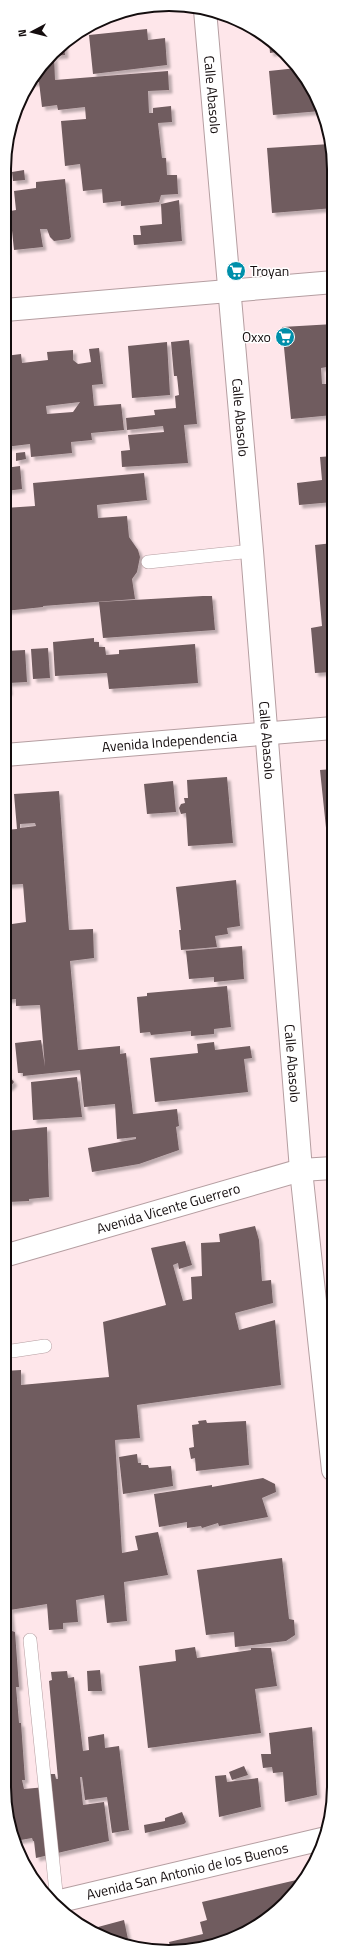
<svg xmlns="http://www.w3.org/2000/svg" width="338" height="1956" viewBox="0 0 338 1956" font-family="'Titillium Web',sans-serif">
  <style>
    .building { fill: #6f5b5e; fill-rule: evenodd; filter: url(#shadow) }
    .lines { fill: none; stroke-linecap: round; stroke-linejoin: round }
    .lane-casing { stroke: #b59ea1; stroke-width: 14 }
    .street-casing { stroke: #b59ea1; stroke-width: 24 }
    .secondary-casing { stroke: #b59ea1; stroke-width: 24 }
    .lane { stroke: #fff; stroke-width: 13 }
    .street { stroke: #fff; stroke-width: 22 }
    .secondary { stroke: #fff; stroke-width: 22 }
    .labels { text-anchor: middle; stroke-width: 3; stroke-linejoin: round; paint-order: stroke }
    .street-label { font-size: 14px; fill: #140d0e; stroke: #fff }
    .poi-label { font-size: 14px; fill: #140d0e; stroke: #fff; text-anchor: start }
    .rim { fill: none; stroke: #140d0e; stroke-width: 2 }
  </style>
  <defs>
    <filter id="shadow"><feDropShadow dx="3.5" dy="3.5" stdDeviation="1" flood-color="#0004"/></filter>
  </defs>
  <rect width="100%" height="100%" fill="#fee6ea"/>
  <path class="building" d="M 147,29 L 148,40 L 165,38 L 167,65 L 93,74 L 89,35 Z
    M 269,40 L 284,51 L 270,53 Z
    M 64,43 L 65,55 L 54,56 L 55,80 L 168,71 L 169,90 L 148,91 L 149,113 L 153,113 L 153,108 L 171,106 L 172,122 L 158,123 L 162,158 L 166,158 L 167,175 L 177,175 L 178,194 L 161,195 L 159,202 L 121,206 L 121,201 L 103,203 L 102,189 L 83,191 L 80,164 L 65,166 L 61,121 L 86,119 L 85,107 L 58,110 L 57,105 L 42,107 L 39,82 L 30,83 Z
    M 297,68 L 317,96 L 321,111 L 273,115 L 269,71 Z
    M 330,144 L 334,158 L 334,208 L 272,213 L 267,148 Z
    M 24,170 L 25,180 L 13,181 L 12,172 Z
    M 65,179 L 71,237 L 69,239 L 54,241 L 50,237 L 47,229 L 40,229 L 43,247 L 14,250 L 10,211 L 16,210 L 14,191 L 36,188 L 36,182 Z
    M 179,200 L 182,241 L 134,245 L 133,235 L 141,235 L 140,226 L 162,224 L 161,204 Z
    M 334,324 L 333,415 L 291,419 L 282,327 ZM 327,367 L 328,384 L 322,384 L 321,368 Z
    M 189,340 L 197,424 L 184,425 L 188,463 L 122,467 L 121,451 L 130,450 L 128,435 L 164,432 L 163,426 L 127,430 L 126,418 L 155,415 L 154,410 L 176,408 L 175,396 L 179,395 L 177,376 L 174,376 L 171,342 Z
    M 167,342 L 170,395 L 132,398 L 128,346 Z
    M 99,348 L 103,384 L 92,385 L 94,406 L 121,404 L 124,430 L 91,433 L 92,440 L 71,442 L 72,453 L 31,457 L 30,444 L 5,447 L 5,356 L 21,354 L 22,363 L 48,360 L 47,352 L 73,350 L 73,360 L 78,364 L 91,362 L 89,349 ZM 80,402 L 73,412 L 47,414 L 46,406 Z
    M 25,452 L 26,459 L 16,461 L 16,453 Z
    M 333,456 L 333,502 L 299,505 L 297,483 L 322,480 L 320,457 Z
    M 20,466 L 22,489 L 6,491 L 5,468 Z
    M 144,473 L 147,500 L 97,505 L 98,518 L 127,516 L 129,537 L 138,550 L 140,557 L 137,572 L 132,579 L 135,599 L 43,606 L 43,607 L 5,611 L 5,508 L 35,506 L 33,483 Z
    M 333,543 L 333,672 L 315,673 L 311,628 L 322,626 L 315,545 Z
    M 203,596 L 212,596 L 215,630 L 103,638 L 99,602 Z
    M 94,638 L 94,642 L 99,642 L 99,647 L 105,647 L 106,655 L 119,654 L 119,650 L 195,644 L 198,683 L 109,689 L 107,673 L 55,676 L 53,642 Z
    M 48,648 L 50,678 L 33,679 L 31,649 Z
    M 25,650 L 27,682 L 8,683 L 9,692 L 5,692 L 5,651 Z
    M 333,769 L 333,846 L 328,847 L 320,770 Z
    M 227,777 L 233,843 L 188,846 L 186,813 L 181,814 L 179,808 L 181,804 L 185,803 L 184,798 L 188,798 L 187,780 Z
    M 173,781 L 176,812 L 147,814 L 144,784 Z
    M 59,791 L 69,930 L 93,929 L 94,958 L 70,961 L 78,1050 L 120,1046 L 120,1054 L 126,1053 L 133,1114 L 177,1109 L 179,1126 L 176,1127 L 179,1150 L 139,1164 L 92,1172 L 88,1148 L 136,1139 L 136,1137 L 117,1139 L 115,1104 L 84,1107 L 80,1070 L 23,1076 L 23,1073 L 18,1073 L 15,1043 L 41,1040 L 45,1067 L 40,1005 L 16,1006 L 16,999 L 5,1000 L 5,925 L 26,922 L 23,884 L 5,885 L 5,830 L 17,829 L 14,794 ZM 35,823 L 36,826 L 20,828 L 20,824 Z
    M 328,852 L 333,852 L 333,877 L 331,877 Z
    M 236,880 L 240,926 L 227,928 L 228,934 L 215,936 L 217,947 L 181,950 L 179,930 L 181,930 L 176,887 Z
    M 242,946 L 244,979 L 214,982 L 214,977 L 189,979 L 186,951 Z
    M 227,986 L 231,1027 L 214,1029 L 214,1034 L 191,1036 L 191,1031 L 151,1035 L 150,1032 L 140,1033 L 137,997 L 147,996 L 147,993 Z
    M 5,1033 L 6,1033 L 7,1046 L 5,1047 Z
    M 214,1042 L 215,1050 L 250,1046 L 252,1058 L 244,1059 L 248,1092 L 155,1102 L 150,1058 L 198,1053 L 197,1044 Z
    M 9,1076 L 14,1082 L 10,1087 L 6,1088 L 5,1077 Z
    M 77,1077 L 82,1117 L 33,1120 L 31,1082 Z
    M 47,1127 L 49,1197 L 29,1199 L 29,1201 L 8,1202 L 6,1179 L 5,1179 L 5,1131 Z
    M 255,1226 L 259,1240 L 262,1281 L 271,1280 L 273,1303 L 235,1313 L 239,1330 L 275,1320 L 281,1385 L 137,1405 L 140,1438 L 115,1440 L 122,1553 L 138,1550 L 135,1536 L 158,1532 L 168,1575 L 124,1582 L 127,1621 L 107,1623 L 104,1595 L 76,1600 L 78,1622 L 63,1623 L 63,1629 L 49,1630 L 47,1604 L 10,1610 L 12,1631 L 15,1632 L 19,1687 L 16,1687 L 19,1723 L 21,1723 L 25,1780 L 22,1780 L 24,1789 L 46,1787 L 45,1774 L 55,1774 L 56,1779 L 58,1779 L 49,1681 L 52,1680 L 51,1672 L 67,1671 L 68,1678 L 74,1677 L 83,1751 L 89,1750 L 88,1737 L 104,1734 L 105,1748 L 119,1746 L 129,1830 L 112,1833 L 107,1797 L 85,1800 L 82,1777 L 80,1777 L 83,1805 L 104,1802 L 109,1841 L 36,1858 L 34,1841 L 33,1841 L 32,1838 L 15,1841 L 6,1797 L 12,1796 L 6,1796 L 4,1787 L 4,1371 L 21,1370 L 21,1385 L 109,1377 L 103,1322 L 166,1305 L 151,1248 L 185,1241 L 192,1265 L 179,1269 L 178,1263 L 173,1265 L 183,1301 L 192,1299 L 191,1277 L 202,1276 L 201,1243 L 220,1242 L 219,1234 Z
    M 206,1420 L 207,1423 L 246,1421 L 249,1465 L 196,1471 L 195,1458 L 191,1459 L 189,1448 L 194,1447 L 192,1425 L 199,1424 L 198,1421 Z
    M 137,1454 L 138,1463 L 141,1463 L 141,1465 L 148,1465 L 149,1468 L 171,1466 L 173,1486 L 123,1494 L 119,1457 Z
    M 263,1478 L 275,1484 L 276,1492 L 262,1498 L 268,1517 L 219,1526 L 218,1523 L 202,1528 L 201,1526 L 187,1528 L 187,1522 L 159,1527 L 154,1494 L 212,1485 L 212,1487 Z
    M 282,1558 L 289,1619 L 294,1620 L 295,1635 L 286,1641 L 235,1647 L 234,1632 L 206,1635 L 197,1570 Z
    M 195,1647 L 197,1658 L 251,1650 L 251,1648 L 271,1648 L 277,1686 L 255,1689 L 261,1733 L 148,1748 L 139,1666 L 176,1661 L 175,1650 Z
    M 100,1670 L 102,1691 L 88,1691 L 87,1671 Z
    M 312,1727 L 317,1795 L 285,1802 L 283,1772 L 273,1773 L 272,1767 L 263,1768 L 261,1754 L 271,1754 L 269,1733 Z
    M 244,1766 L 248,1775 L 232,1780 L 229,1772 Z
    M 226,1775 L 227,1782 L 258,1778 L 261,1807 L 219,1817 L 215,1776 Z
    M 182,1812 L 186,1822 L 184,1824 L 145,1833 L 144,1825 L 165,1821 L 165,1818 Z
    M 305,1878 L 278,1911 L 222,1943 L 171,1950 L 169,1942 L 203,1934 L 200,1922 L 207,1920 L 202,1902 Z
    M 124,1920 L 129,1944 L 100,1936 L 98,1927 Z"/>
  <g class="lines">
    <g class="lane-casing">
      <path id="lane" d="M 148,562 L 252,551
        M 4,1350 L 12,1351 L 45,1346
        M 30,1640 L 57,1902"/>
    </g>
    <g class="street-casing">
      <g id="street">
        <path id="s1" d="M 205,10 L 252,551 L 301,1170 L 333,1470"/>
        <path d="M 5,310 L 334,282"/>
        <path id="s2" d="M 5,755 L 333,728"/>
      </g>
    </g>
    <g class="secondary-casing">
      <g id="secondary">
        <path id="s3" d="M 4,1256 L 301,1170 L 333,1168"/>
        <path id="s4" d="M 52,1903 L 322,1839"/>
      </g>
    </g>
    <use href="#lane" class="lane"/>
    <use href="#street" class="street"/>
    <use href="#secondary" class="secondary"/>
  </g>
  <defs>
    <g id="supermarket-disc" transform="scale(1)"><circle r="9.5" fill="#008faa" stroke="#fff"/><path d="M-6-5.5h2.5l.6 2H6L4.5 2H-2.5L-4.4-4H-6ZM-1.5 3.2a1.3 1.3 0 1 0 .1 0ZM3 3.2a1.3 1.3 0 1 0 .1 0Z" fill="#fff"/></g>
  </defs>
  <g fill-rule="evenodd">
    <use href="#supermarket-disc" x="236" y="271"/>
    <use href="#supermarket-disc" x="285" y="337"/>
  </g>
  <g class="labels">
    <g class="street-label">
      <text dy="5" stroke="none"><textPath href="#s1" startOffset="85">Calle Abasolo</textPath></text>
      <text dy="5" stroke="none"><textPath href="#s1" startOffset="409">Calle Abasolo</textPath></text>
      <text dy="5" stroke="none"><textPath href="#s1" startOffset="733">Calle Abasolo</textPath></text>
      <text dy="5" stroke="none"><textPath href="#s2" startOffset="165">Avenida Independencia</textPath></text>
      <text dy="5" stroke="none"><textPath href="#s1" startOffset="1057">Calle Abasolo</textPath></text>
      <text dy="5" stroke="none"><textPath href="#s3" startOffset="171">Avenida Vicente Guerrero</textPath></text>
      <text dy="5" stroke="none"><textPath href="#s4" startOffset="139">Avenida San Antonio de los Buenos</textPath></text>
    </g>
    <g class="poi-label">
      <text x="250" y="276">Troyan</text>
      <text x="271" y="342" text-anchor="end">Oxxo</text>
    </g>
  </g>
  <path d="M0 0H338V1956H0ZM169 11H169A158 158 0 0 1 327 169V1787A158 158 0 0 1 169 1945H169A158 158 0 0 1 11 1787V169A158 158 0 0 1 169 11Z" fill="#fff" fill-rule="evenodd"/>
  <path class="rim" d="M169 11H169A158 158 0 0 1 327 169V1787A158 158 0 0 1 169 1945H169A158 158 0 0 1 11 1787V169A158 158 0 0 1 169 11Z"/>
  <g transform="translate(32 32) rotate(263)" stroke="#ffffff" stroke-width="3" paint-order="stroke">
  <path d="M0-3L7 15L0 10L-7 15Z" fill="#140d0e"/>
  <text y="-6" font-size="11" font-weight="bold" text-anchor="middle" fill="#140d0e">N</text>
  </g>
</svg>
